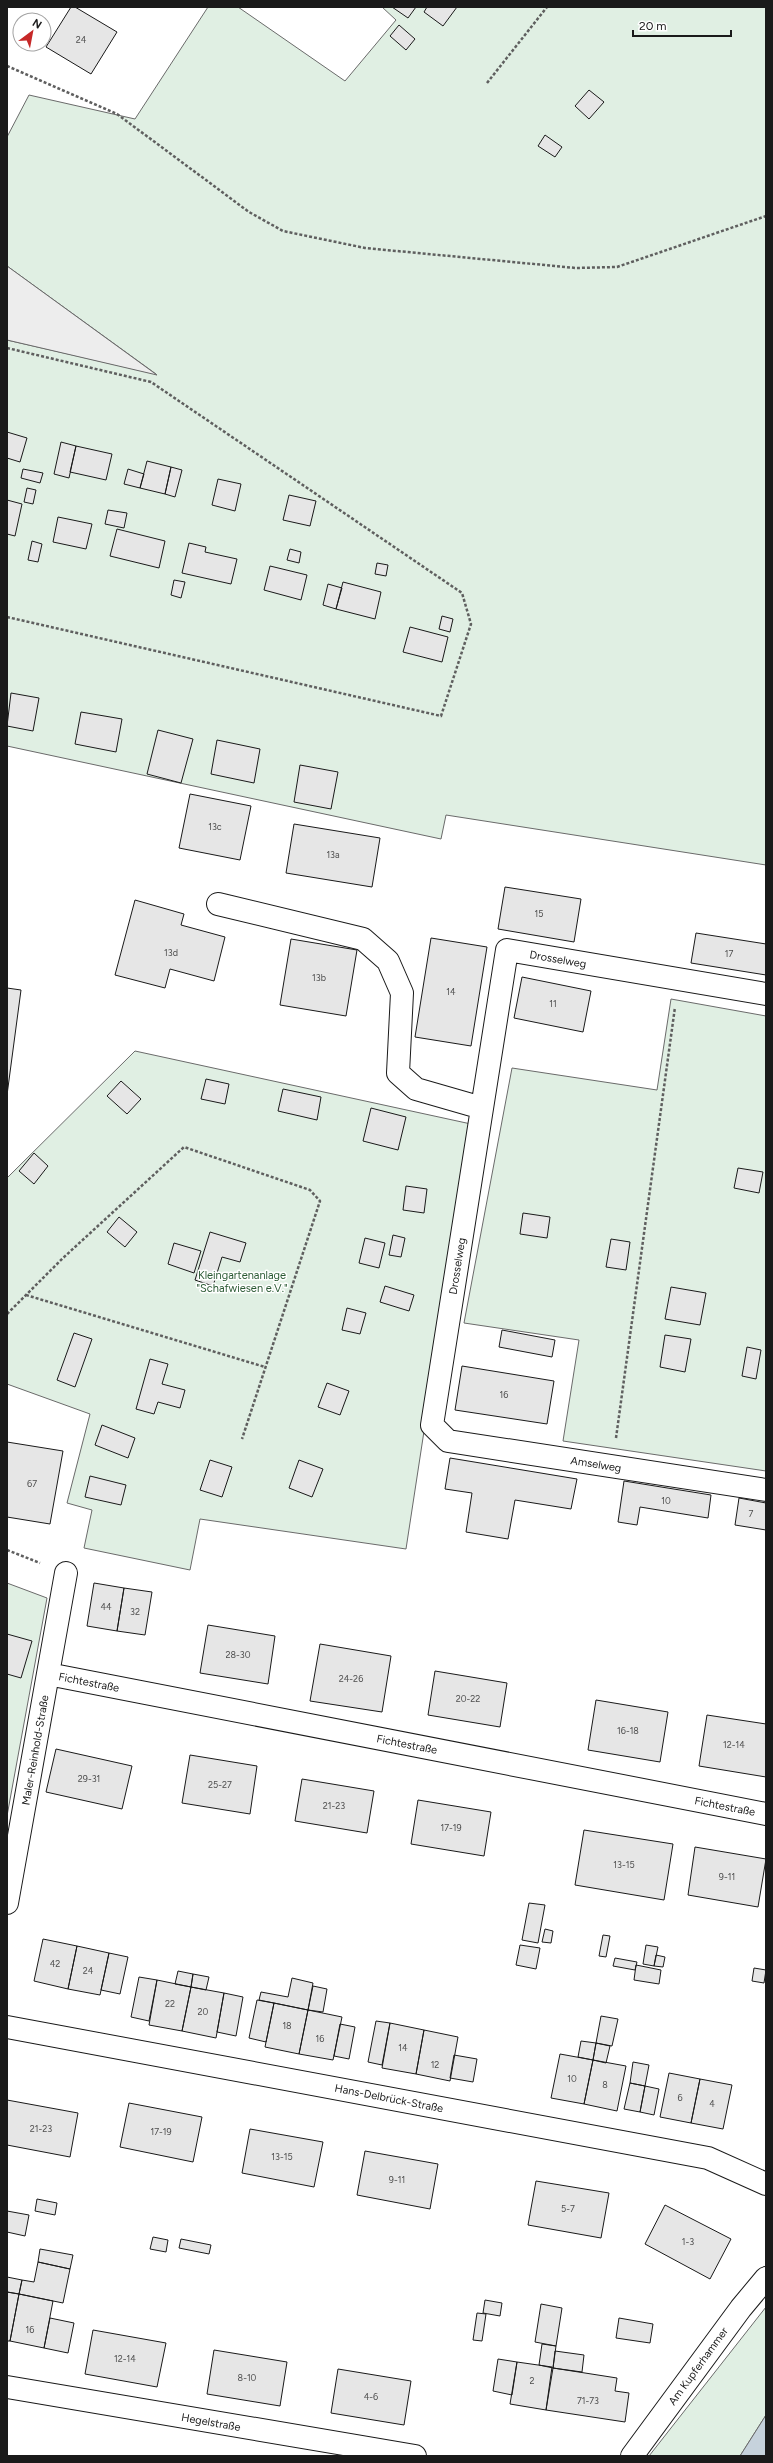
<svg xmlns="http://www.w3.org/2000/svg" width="773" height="2463" viewBox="0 0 773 2463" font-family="Figtree,sans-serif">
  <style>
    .green { fill: #e0efe3; stroke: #6a6a6a }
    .parking { fill: #ededed; stroke: #6a6a6a }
    .water { fill: #c6d2dc; stroke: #6a6a6a }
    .building { fill: #e6e6e6; stroke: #1a1a1a }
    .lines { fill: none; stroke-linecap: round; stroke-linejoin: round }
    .minor-casing { stroke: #1a1a1a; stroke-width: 24 }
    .path { stroke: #5f5f5f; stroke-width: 2.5; stroke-dasharray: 3 2; stroke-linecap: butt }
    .minor { stroke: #fff; stroke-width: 22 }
    .labels { text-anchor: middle; stroke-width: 3; stroke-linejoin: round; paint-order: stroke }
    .number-label { font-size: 9px; fill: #4d4d4d }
    .street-label { font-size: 11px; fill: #1a1a1a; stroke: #fff }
    .park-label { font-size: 11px; fill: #2b5a34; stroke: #fff }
  </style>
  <rect width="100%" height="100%" fill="#fff"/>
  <path class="green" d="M 208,7 L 238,7 L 345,81 L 396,20 L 382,7 L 766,7 L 766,865 L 446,815 L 441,839 L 7,746 L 7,340 L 156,374 L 7,266 L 7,137 L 29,95 L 135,119 Z
    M 671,999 L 766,1016 L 766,1471 L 563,1441 L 579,1340 L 464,1323 L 512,1068 L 657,1090 Z
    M 135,1051 L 471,1124 L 406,1549 L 200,1519 L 190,1570 L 84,1548 L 92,1510 L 67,1503 L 90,1414 L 7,1384 L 7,1178 Z
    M 7,1583 L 47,1598 L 7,1816 Z
    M 766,2307 L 766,2415 L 740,2456 L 649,2456 Z"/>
  <path class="parking" d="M 7,266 L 157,375 L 7,340 Z"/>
  <path class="water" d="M 766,2415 L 766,2456 L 740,2456 Z"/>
  <path class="building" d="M 71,7 L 75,7 L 117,32 L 91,74 L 46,47 Z
    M 392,7 L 416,7 L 408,18 Z
    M 427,7 L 457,7 L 443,26 L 424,12 Z
    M 399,25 L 415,39 L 406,50 L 390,36 Z
    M 589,90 L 604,102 L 589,119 L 575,106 Z
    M 545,135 L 562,147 L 555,157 L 538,146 Z
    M 7,432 L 27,438 L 20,462 L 7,458 Z
    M 61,442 L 76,446 L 69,478 L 54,474 Z
    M 76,446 L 112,454 L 106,480 L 70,472 Z
    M 147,461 L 171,467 L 165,494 L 140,488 Z
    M 171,467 L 182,470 L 175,497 L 165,494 Z
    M 23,469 L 43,473 L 40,483 L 21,478 Z
    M 128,469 L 144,474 L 140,488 L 124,484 Z
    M 218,479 L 241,484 L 235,511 L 212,505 Z
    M 27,488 L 36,490 L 33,504 L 24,502 Z
    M 289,495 L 316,501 L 310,526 L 283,520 Z
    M 7,500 L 22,504 L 15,536 L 7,534 Z
    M 108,510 L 127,513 L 124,528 L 105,524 Z
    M 58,517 L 92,524 L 86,549 L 53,542 Z
    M 117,529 L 165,541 L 159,568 L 110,556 Z
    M 32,541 L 42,544 L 38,562 L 28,560 Z
    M 189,543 L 206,547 L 205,552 L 237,559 L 231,584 L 182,573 Z
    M 290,549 L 301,552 L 299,563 L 287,560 Z
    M 377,563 L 388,565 L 386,576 L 375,574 Z
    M 270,566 L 307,575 L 301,600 L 264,590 Z
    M 174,580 L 185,582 L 181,598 L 171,595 Z
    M 343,582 L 381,592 L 375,619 L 336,609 Z
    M 328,584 L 342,588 L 336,609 L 323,605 Z
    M 442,616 L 453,619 L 450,632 L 439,629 Z
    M 410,627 L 448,637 L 442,662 L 403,652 Z
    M 11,693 L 39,698 L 33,731 L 7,726 Z
    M 81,712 L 122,719 L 116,752 L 75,744 Z
    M 158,730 L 193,739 L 181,783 L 147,774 Z
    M 217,740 L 260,749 L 254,783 L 211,774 Z
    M 300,765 L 338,772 L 331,809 L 294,802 Z
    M 190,794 L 251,806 L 240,860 L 179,848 Z
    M 294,824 L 380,838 L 372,887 L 286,873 Z
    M 505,887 L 581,899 L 574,942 L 498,929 Z
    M 135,900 L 184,914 L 181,925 L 225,937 L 214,981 L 170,969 L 165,988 L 115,975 Z
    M 696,933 L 766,944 L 766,975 L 691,963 Z
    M 431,938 L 487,947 L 471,1046 L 415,1037 Z
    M 291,939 L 357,950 L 346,1016 L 280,1005 Z
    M 522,977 L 591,991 L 583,1032 L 514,1018 Z
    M 7,988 L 21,990 L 7,1095 Z
    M 206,1079 L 229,1084 L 225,1104 L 201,1099 Z
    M 121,1081 L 141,1099 L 127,1114 L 107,1096 Z
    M 283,1089 L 321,1097 L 317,1120 L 278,1111 Z
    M 371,1108 L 406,1117 L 398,1150 L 363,1141 Z
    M 34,1153 L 48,1166 L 34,1184 L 19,1171 Z
    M 738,1168 L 763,1172 L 759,1193 L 734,1188 Z
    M 406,1186 L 427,1189 L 424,1213 L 403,1210 Z
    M 523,1213 L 550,1217 L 547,1238 L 520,1234 Z
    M 119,1217 L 137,1232 L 125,1247 L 107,1232 Z
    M 210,1232 L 246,1243 L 240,1262 L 222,1257 L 213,1286 L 195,1280 Z
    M 393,1235 L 405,1238 L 401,1257 L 389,1255 Z
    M 365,1238 L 385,1243 L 379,1268 L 359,1263 Z
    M 611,1239 L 630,1242 L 626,1270 L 606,1267 Z
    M 174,1243 L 201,1251 L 194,1273 L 168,1264 Z
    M 385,1286 L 414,1295 L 409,1311 L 380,1302 Z
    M 671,1287 L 706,1293 L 700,1325 L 665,1319 Z
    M 347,1308 L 366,1313 L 360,1334 L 342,1330 Z
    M 502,1330 L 555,1340 L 552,1357 L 499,1347 Z
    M 74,1333 L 92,1339 L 75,1387 L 57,1380 Z
    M 665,1335 L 691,1339 L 685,1372 L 660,1367 Z
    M 747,1347 L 761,1350 L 756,1379 L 742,1376 Z
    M 150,1359 L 168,1364 L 162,1384 L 185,1390 L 180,1408 L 158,1402 L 154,1414 L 136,1409 Z
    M 462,1366 L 554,1381 L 547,1424 L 455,1410 Z
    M 327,1383 L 349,1391 L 340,1415 L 318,1407 Z
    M 102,1425 L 135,1438 L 128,1458 L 95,1445 Z
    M 7,1442 L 63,1451 L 50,1524 L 7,1517 Z
    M 450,1458 L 577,1479 L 571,1509 L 515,1500 L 508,1539 L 466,1532 L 472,1493 L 445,1489 Z
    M 210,1460 L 232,1467 L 222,1497 L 200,1490 Z
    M 299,1460 L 323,1469 L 312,1497 L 289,1488 Z
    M 90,1476 L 126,1485 L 121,1505 L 85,1497 Z
    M 624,1481 L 711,1495 L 708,1518 L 640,1507 L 637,1525 L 618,1522 Z
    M 739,1498 L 766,1503 L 766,1530 L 735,1525 Z
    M 94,1583 L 124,1588 L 117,1631 L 87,1626 Z
    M 124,1588 L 152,1592 L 145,1635 L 117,1631 Z
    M 208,1625 L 275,1636 L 268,1684 L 200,1673 Z
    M 7,1634 L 32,1641 L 21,1678 L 7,1674 Z
    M 320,1644 L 391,1656 L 382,1712 L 310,1701 Z
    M 435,1671 L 507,1683 L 500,1727 L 428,1715 Z
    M 596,1700 L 668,1712 L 660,1762 L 588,1750 Z
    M 707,1715 L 766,1724 L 766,1777 L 699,1766 Z
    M 56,1749 L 132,1766 L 122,1809 L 46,1792 Z
    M 190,1755 L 257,1766 L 250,1814 L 182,1803 Z
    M 302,1779 L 374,1791 L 367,1833 L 295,1821 Z
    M 418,1800 L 491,1812 L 484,1856 L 411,1844 Z
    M 584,1830 L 673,1844 L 664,1900 L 575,1885 Z
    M 695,1847 L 766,1859 L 758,1907 L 688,1895 Z
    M 529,1903 L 545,1905 L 538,1943 L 522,1940 Z
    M 545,1929 L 553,1931 L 551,1943 L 542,1942 Z
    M 603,1935 L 610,1936 L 606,1957 L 599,1956 Z
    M 43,1939 L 77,1946 L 68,1989 L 34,1981 Z
    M 520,1945 L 540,1948 L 536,1969 L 516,1965 Z
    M 646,1945 L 658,1947 L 654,1966 L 643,1964 Z
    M 77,1946 L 109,1953 L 100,1995 L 68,1989 Z
    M 109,1953 L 128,1957 L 120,1994 L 101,1990 Z
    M 656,1955 L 665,1957 L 663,1967 L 654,1966 Z
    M 615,1958 L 637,1962 L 635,1970 L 613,1966 Z
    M 636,1965 L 661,1970 L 659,1984 L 634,1980 Z
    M 754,1968 L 766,1970 L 764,1983 L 752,1981 Z
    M 178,1971 L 193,1974 L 191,1987 L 175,1984 Z
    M 193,1974 L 209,1977 L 206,1990 L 191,1987 Z
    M 139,1977 L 157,1980 L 149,2021 L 131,2017 Z
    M 292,1978 L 313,1983 L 308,2010 L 259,2000 L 261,1992 L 288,1997 Z
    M 157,1980 L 191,1987 L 182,2031 L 149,2025 Z
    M 313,1986 L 327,1989 L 323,2012 L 308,2010 Z
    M 191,1987 L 224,1993 L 216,2038 L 182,2031 Z
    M 224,1993 L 243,1997 L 236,2036 L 217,2032 Z
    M 257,2000 L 274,2003 L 266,2042 L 249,2038 Z
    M 274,2003 L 308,2010 L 299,2054 L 265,2047 Z
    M 308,2010 L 342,2017 L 333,2060 L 299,2054 Z
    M 601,2016 L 618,2019 L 612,2046 L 596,2043 Z
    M 376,2021 L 390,2023 L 382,2065 L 368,2062 Z
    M 390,2023 L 424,2030 L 416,2074 L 382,2068 Z
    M 340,2024 L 355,2027 L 349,2059 L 334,2056 Z
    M 424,2030 L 458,2037 L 450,2081 L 416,2074 Z
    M 581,2041 L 596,2043 L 593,2060 L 578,2057 Z
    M 596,2043 L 610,2046 L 606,2063 L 593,2060 Z
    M 560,2054 L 593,2060 L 584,2104 L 551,2098 Z
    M 454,2055 L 477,2059 L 473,2082 L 450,2078 Z
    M 593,2060 L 626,2066 L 617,2111 L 584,2104 Z
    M 633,2062 L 649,2065 L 645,2086 L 630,2083 Z
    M 669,2073 L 700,2079 L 691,2123 L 660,2117 Z
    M 700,2079 L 732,2085 L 723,2129 L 691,2123 Z
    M 630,2083 L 645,2086 L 640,2112 L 624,2109 Z
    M 645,2086 L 659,2089 L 654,2115 L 640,2112 Z
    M 7,2100 L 78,2113 L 70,2157 L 7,2145 Z
    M 129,2103 L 202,2117 L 193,2162 L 120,2147 Z
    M 250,2129 L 323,2142 L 314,2187 L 242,2173 Z
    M 365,2151 L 438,2164 L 430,2209 L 357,2195 Z
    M 536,2181 L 609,2193 L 601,2238 L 528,2225 Z
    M 37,2199 L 57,2203 L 55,2215 L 35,2211 Z
    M 665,2205 L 731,2239 L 710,2279 L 645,2244 Z
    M 7,2211 L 29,2215 L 25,2236 L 7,2232 Z
    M 153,2237 L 168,2240 L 166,2252 L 150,2249 Z
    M 181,2239 L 211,2245 L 209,2254 L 179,2248 Z
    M 40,2249 L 73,2255 L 70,2269 L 38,2262 Z
    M 38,2262 L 70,2269 L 63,2303 L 19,2294 L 22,2280 L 34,2282 Z
    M 7,2277 L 22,2280 L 19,2294 L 7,2292 Z
    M 7,2292 L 19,2294 L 10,2341 L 7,2341 Z
    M 19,2294 L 53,2301 L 44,2348 L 10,2341 Z
    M 485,2300 L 502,2303 L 500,2316 L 483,2313 Z
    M 541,2304 L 562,2308 L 556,2346 L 535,2342 Z
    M 477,2313 L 486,2314 L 482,2341 L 473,2340 Z
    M 50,2318 L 74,2323 L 68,2353 L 44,2348 Z
    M 619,2318 L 653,2324 L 650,2343 L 616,2338 Z
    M 93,2330 L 166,2343 L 157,2387 L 85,2374 Z
    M 542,2344 L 556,2346 L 553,2368 L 539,2365 Z
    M 214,2350 L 287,2362 L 280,2406 L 207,2394 Z
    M 555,2351 L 584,2355 L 582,2372 L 553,2368 Z
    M 498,2359 L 517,2362 L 512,2395 L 493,2391 Z
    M 517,2362 L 552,2367 L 546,2410 L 510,2404 Z
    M 553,2368 L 617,2378 L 615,2391 L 629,2393 L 625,2422 L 546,2410 Z
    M 338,2369 L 411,2381 L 404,2425 L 331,2413 Z"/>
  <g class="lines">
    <g class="minor-casing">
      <path id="minor" d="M 218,904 L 363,939 L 388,961 L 402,993 L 398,1073 L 416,1089 L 482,1108
        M 766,994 L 507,950 L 432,1425 L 448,1441 L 766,1490
        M 48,1674 L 766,1814
        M 7,1903 L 66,1573
        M 7,2027 L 708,2158 L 766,2184
        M 7,2387 L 415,2456
        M 632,2456 L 741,2308 L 766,2278"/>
    </g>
    <path class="path" d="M 7,66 L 117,114 L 249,212 L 283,231 L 365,248 L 576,268 L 617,267 L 766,216
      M 487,83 L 547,7
      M 7,348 L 151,382 L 462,593 L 471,624 L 441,716 L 7,617
      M 26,1295 L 265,1367
      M 7,1314 L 63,1258 L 184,1147 L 310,1190 L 320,1201 L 242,1439
      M 616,1438 L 675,1007
      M 7,1550 L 40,1563"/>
    <use href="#minor" class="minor"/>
  </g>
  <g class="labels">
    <g class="number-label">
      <text x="81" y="43">24</text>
      <text x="215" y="830">13c</text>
      <text x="333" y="858">13a</text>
      <text x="539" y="917">15</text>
      <text x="171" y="956">13d</text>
      <text x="729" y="957">17</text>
      <text x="319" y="981">13b</text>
      <text x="451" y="995">14</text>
      <text x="553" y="1007">11</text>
      <text x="504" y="1398">16</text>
      <text x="32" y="1487">67</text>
      <text x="666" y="1504">10</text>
      <text x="751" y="1517">7</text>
      <text x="106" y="1610">44</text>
      <text x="135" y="1615">32</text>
      <text x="238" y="1658">28-30</text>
      <text x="351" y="1682">24-26</text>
      <text x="468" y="1702">20-22</text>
      <text x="628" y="1734">16-18</text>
      <text x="734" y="1748">12-14</text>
      <text x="89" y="1782">29-31</text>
      <text x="220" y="1788">25-27</text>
      <text x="334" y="1809">21-23</text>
      <text x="451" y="1831">17-19</text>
      <text x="624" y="1868">13-15</text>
      <text x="727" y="1880">9-11</text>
      <text x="55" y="1967">42</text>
      <text x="88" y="1974">24</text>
      <text x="170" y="2007">22</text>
      <text x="203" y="2015">20</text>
      <text x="287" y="2029">18</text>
      <text x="320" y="2042">16</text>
      <text x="403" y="2051">14</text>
      <text x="435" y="2068">12</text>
      <text x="572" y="2082">10</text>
      <text x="605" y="2088">8</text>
      <text x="680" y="2101">6</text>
      <text x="712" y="2107">4</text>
      <text x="41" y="2132">21-23</text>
      <text x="161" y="2135">17-19</text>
      <text x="282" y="2160">13-15</text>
      <text x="397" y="2183">9-11</text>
      <text x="568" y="2212">5-7</text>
      <text x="688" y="2245">1-3</text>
      <text x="30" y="2333">16</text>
      <text x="125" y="2362">12-14</text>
      <text x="247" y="2381">8-10</text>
      <text x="532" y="2384">2</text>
      <text x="371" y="2400">4-6</text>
      <text x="588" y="2404">71-73</text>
    </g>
    <g class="street-label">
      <text transform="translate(558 959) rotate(10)" y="4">Drosselweg</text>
      <text transform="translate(457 1266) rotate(-81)" y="4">Drosselweg</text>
      <text transform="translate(596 1464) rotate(9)" y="4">Amselweg</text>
      <text transform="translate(89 1682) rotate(11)" y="4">Fichtestraße</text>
      <text transform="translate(407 1744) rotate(11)" y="4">Fichtestraße</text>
      <text transform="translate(35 1750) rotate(-80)" y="4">Maler-Reinhold-Straße</text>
      <text transform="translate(725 1806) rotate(11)" y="4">Fichtestraße</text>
      <text transform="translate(389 2098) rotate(11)" y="4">Hans-Delbrück-Straße</text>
      <text transform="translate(698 2366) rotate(-54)" y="4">Am Kupferhammer</text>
      <text transform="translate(211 2422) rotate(10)" y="4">Hegelstraße</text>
    </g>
    <g class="park-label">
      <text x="242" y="1279">Kleingartenanlage<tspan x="242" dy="13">"Schafwiesen e.V."</tspan></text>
    </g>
  </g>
  <rect width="773" height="2463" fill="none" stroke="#1a1a1a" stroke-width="16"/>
  <g transform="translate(32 32) rotate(32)"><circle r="19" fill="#ffffff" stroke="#a3a3a3"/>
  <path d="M0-3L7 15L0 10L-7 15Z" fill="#c62828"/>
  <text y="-6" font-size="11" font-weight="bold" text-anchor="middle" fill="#1a1a1a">N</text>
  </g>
  <path d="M633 30v6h98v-6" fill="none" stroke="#1a1a1a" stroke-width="2"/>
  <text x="639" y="30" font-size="12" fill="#1a1a1a" stroke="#ffffff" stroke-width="3" paint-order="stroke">20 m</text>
</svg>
